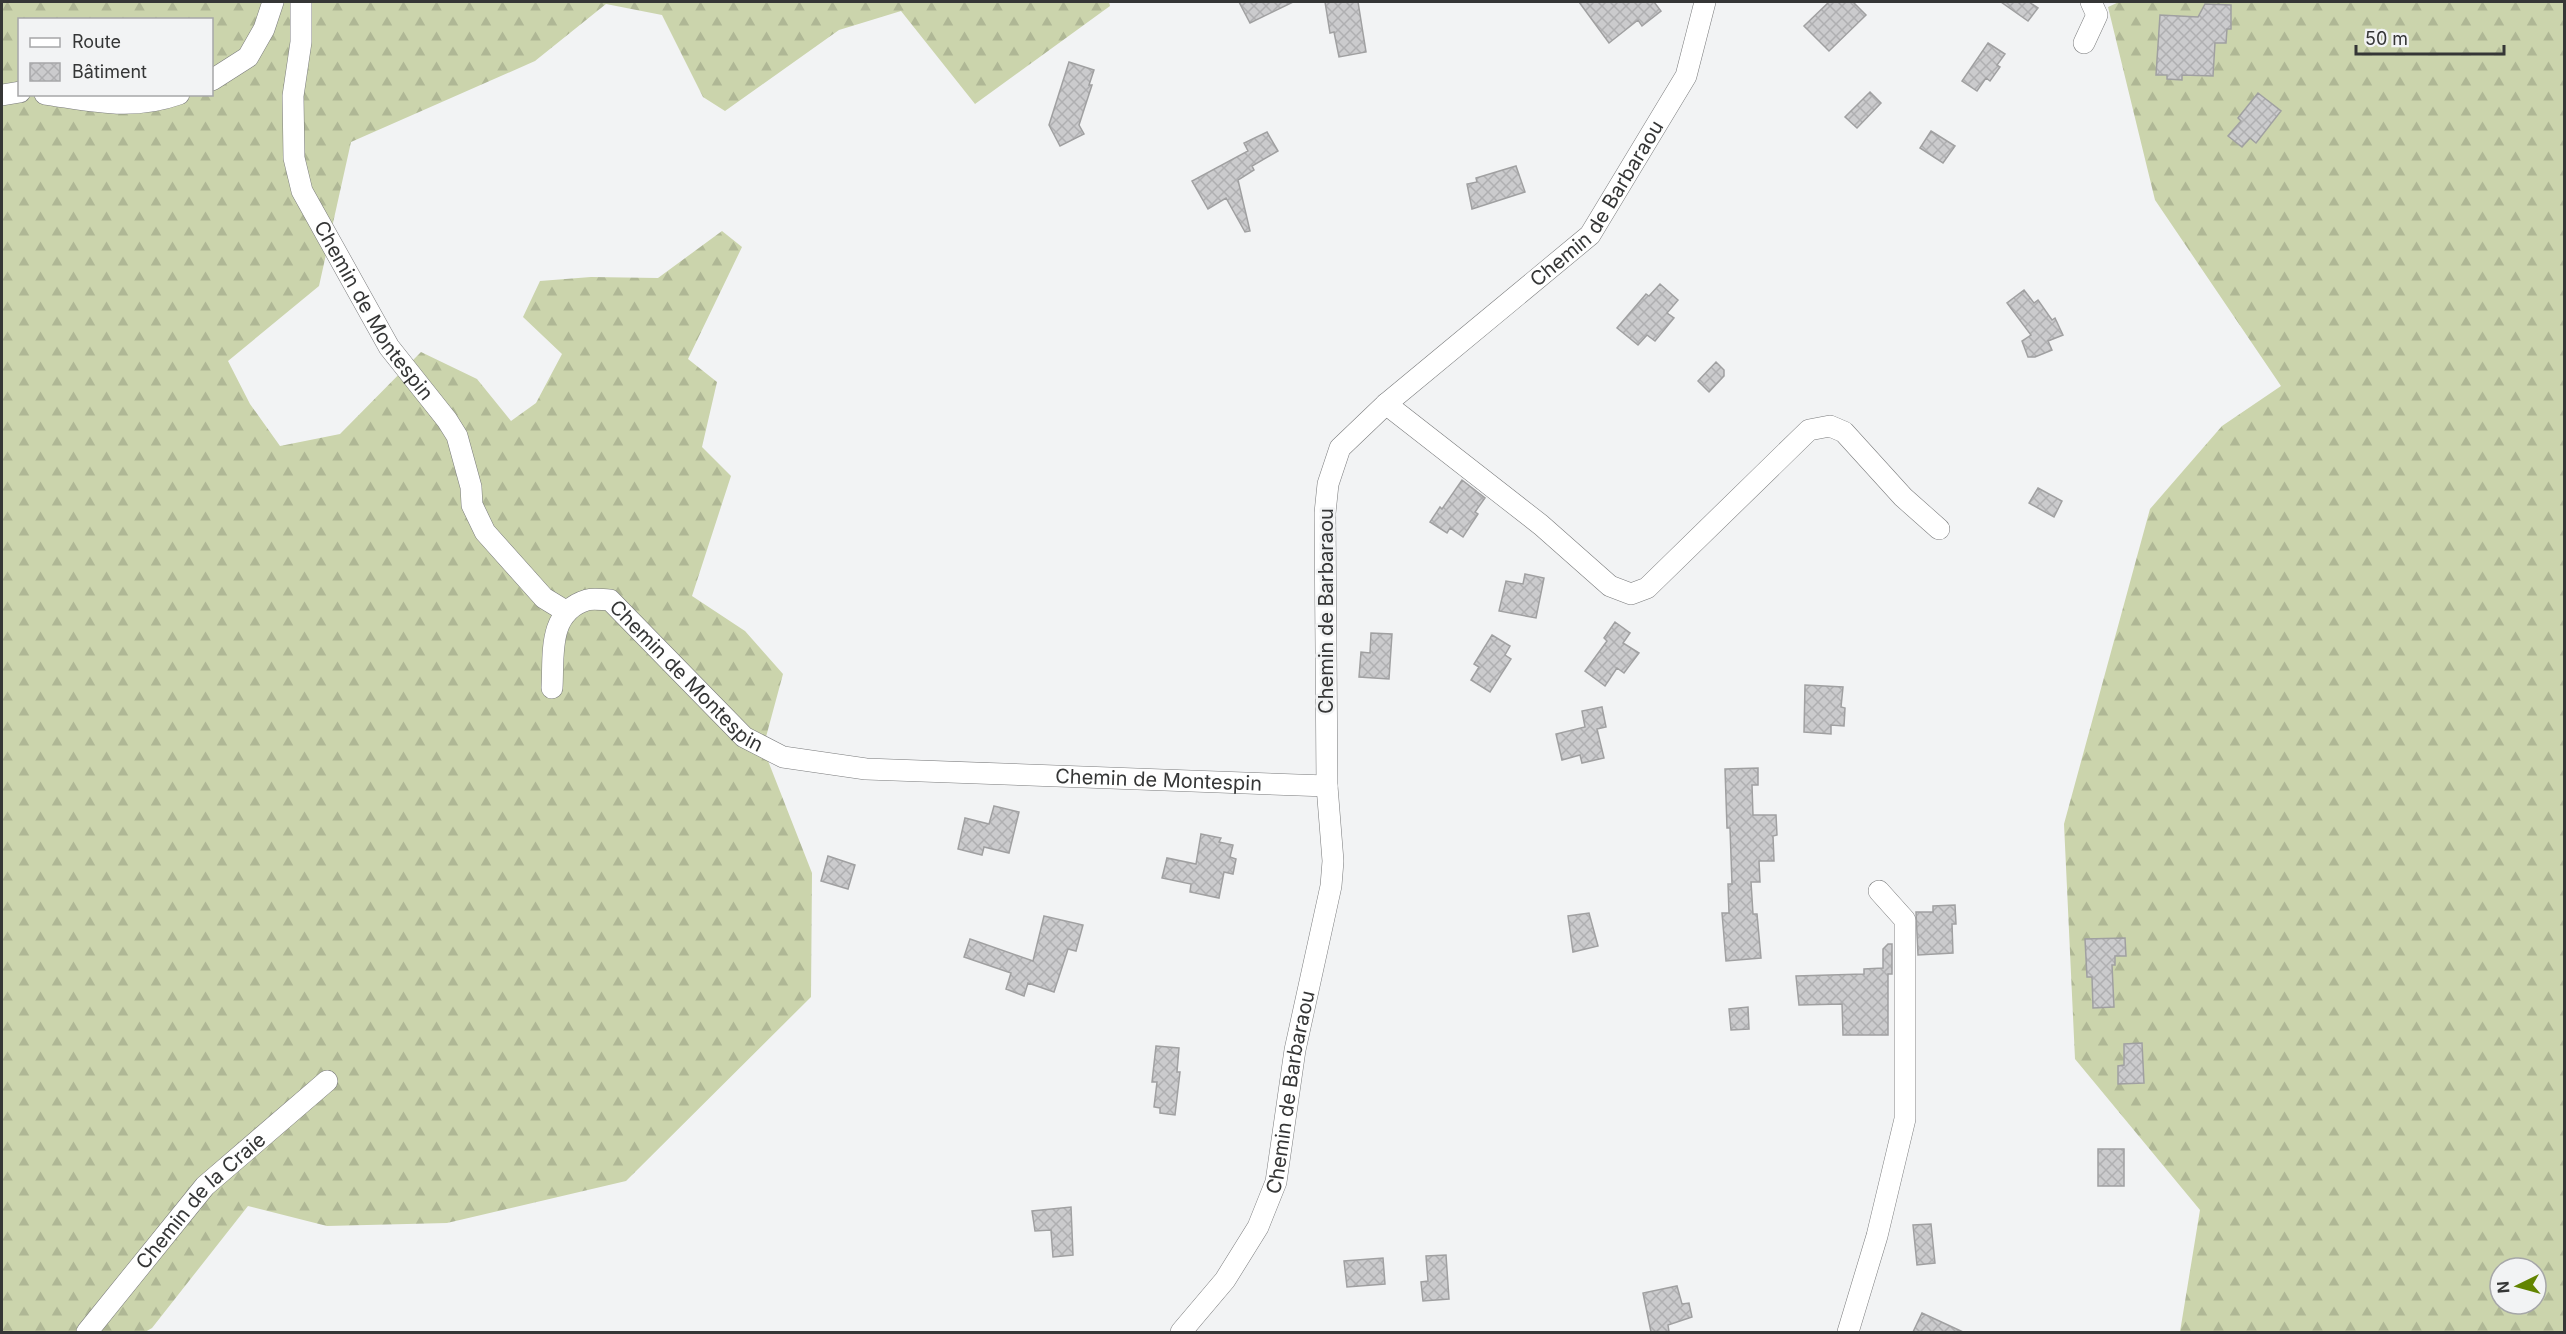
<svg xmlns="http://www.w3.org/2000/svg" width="2566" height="1334" viewBox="0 0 2566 1334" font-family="Inter,sans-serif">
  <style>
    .forest { fill: url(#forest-firs); fill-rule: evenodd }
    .building { fill: url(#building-cross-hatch); stroke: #a0a0a1; stroke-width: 1.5 }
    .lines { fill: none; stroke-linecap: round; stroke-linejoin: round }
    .street-casing { stroke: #7a7b7c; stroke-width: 22 }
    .street { stroke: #fff; stroke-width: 21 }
    .labels { text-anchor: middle; stroke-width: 5; stroke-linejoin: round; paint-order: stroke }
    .street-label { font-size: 20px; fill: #353636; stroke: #f2f3f4 }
  </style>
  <defs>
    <pattern id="forest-firs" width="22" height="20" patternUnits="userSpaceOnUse" patternTransform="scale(1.5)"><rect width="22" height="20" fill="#cbd4ac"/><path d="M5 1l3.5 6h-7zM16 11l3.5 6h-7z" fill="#afb795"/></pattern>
    <pattern id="building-cross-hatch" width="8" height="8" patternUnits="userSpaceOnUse" patternTransform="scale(1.5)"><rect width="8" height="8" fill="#cbcbcd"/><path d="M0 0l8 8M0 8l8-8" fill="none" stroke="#afafb1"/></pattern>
  </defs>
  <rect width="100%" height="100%" fill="#f2f3f4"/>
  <path class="forest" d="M 2,2 L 1109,2 L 1110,6 L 975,104 L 901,11 L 839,30 L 725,111 L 703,97 L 662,15 L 606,4 L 535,61 L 351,142 L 319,286 L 228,361 L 250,404 L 280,446 L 340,434 L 421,352 L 477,379 L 511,421 L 536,403 L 562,354 L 523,317 L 540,281 L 591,277 L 658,278 L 722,231 L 742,247 L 688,359 L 717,382 L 702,447 L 731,476 L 692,596 L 745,631 L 783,674 L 763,748 L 812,873 L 811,997 L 626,1181 L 447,1223 L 327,1226 L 248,1206 L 152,1328 L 145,1332 L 2,1332 ZM 20,20 L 212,20 L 212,94 L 20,94 Z
    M 2119,2 L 2564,2 L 2564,1332 L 2180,1332 L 2200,1210 L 2075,1059 L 2064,824 L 2150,509 L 2222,426 L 2281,386 L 2155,200 L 2108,7 ZM 2500,1268 L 2536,1268 L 2536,1304 L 2500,1304 Z"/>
  <path class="building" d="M 1239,2 L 1293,2 L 1250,23 Z
    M 1325,2 L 1358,2 L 1366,52 L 1339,57 L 1334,32 L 1330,33 Z
    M 1579,2 L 1654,2 L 1661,11 L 1642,26 L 1638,20 L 1609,43 Z
    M 1829,2 L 1853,2 L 1866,15 L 1829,51 L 1804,26 Z
    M 2001,2 L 2029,2 L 2038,8 L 2028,21 Z
    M 2205,4 L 2231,5 L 2231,29 L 2227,29 L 2226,43 L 2215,43 L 2213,76 L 2182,75 L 2182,80 L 2167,79 L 2167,75 L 2156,75 L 2160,15 L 2198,17 Z
    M 1988,43 L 2005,54 L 1997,65 L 2000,67 L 1990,81 L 1986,78 L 1977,91 L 1962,81 Z
    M 1069,62 L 1094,70 L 1089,85 L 1092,85 L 1079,125 L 1084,134 L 1060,146 L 1049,125 Z
    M 1870,92 L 1881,103 L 1857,128 L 1845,117 Z
    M 2258,93 L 2281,111 L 2256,143 L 2250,138 L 2242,147 L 2228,136 L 2241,121 L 2238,118 Z
    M 1931,131 L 1955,146 L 1943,163 L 1920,148 Z
    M 1267,132 L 1278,151 L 1252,166 L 1254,170 L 1238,180 L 1250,231 L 1245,232 L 1226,198 L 1208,209 L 1192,181 L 1248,151 L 1244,143 Z
    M 1516,166 L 1525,192 L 1472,209 L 1467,184 L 1477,182 L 1476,178 Z
    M 1660,284 L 1678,300 L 1667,313 L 1674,318 L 1655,341 L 1647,335 L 1638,345 L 1617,328 L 1646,294 L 1649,296 Z
    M 2024,290 L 2034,303 L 2038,300 L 2052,320 L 2055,318 L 2063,335 L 2048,341 L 2052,350 L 2035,357 L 2028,357 L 2022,341 L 2031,335 L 2007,303 Z
    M 1716,362 L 1724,370 L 1724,376 L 1709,392 L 1698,381 Z
    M 1462,480 L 1485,498 L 1475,512 L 1478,514 L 1463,537 L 1450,528 L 1447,533 L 1430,522 L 1440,507 L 1442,509 Z
    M 2038,488 L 2062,501 L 2054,517 L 2029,503 Z
    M 1525,574 L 1544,578 L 1536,618 L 1499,611 L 1506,581 L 1523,584 Z
    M 1615,622 L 1630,633 L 1623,643 L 1639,653 L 1624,673 L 1617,668 L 1605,686 L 1585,671 L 1607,641 L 1604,638 Z
    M 1371,633 L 1392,634 L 1389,679 L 1359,677 L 1361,652 L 1370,653 Z
    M 1492,635 L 1510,646 L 1505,655 L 1511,659 L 1490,692 L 1471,680 L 1479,667 L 1474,664 Z
    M 1805,685 L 1843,687 L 1841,707 L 1845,708 L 1844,726 L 1831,725 L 1831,734 L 1804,732 Z
    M 1602,707 L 1606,727 L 1597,729 L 1604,758 L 1582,763 L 1580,755 L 1562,760 L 1556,734 L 1585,727 L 1582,711 Z
    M 1758,768 L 1758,785 L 1752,785 L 1753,815 L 1776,815 L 1777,835 L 1773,836 L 1774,861 L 1759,861 L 1760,882 L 1751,882 L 1753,914 L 1757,914 L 1761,958 L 1726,961 L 1722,913 L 1729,913 L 1728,884 L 1732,884 L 1730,828 L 1727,828 L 1725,769 Z
    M 994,806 L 1019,812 L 1009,853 L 984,847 L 982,855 L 958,849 L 965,818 L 989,824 Z
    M 1201,834 L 1221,838 L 1219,842 L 1233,845 L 1230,857 L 1236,859 L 1233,874 L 1224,872 L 1219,898 L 1190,892 L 1191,884 L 1162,878 L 1167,858 L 1196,864 Z
    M 828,856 L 855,865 L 848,889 L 821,881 Z
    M 1955,905 L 1956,924 L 1952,924 L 1953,953 L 1918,955 L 1916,912 L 1933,912 L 1933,906 Z
    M 1589,913 L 1598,946 L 1573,952 L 1568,916 Z
    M 1044,916 L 1083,925 L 1076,951 L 1068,949 L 1054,992 L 1028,983 L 1024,996 L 1006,989 L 1011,973 L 964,957 L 970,939 L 1033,961 Z
    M 2125,938 L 2126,956 L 2115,956 L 2115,965 L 2112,965 L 2114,1007 L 2093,1008 L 2092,977 L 2087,977 L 2085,939 Z
    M 1888,944 L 1892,944 L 1892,974 L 1888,974 L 1888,1035 L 1843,1035 L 1842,1004 L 1799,1005 L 1796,976 L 1864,974 L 1864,969 L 1883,968 L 1883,949 Z
    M 1748,1007 L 1749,1029 L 1731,1030 L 1729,1009 Z
    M 2142,1043 L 2144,1083 L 2118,1084 L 2118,1066 L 2124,1065 L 2124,1044 Z
    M 1156,1046 L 1179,1048 L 1177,1072 L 1180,1072 L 1175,1115 L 1160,1113 L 1160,1108 L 1154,1107 L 1157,1082 L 1152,1082 Z
    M 2098,1149 L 2124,1149 L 2124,1186 L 2098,1186 Z
    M 1071,1207 L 1073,1255 L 1053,1257 L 1051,1230 L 1035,1231 L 1032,1211 Z
    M 1931,1224 L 1935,1263 L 1917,1265 L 1913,1225 Z
    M 1446,1255 L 1449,1299 L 1423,1301 L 1421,1282 L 1428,1281 L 1426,1256 Z
    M 1383,1258 L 1385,1284 L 1347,1287 L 1344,1261 Z
    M 1677,1286 L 1682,1304 L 1689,1303 L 1692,1317 L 1668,1325 L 1669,1332 L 1651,1332 L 1643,1293 Z
    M 1922,1313 L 1963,1332 L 1913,1332 Z"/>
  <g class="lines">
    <g class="street-casing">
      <g id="street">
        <path id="s1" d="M 301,2 L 301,42 L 293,96 L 294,158 L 302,191 L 389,347 L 447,420 L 457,436 L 471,487 L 472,505 L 485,532 L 544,598 L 567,612"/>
        <path d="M 2084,43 L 2097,15 L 2091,2"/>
        <path d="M 212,80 L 248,57 L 264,29 L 273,2"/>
        <path d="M 45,94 C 94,101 131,111 179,94"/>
        <path d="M 2,95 L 20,92"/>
        <path d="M 1386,404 L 1541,525 L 1610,586 L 1631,594 L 1647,588 L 1809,430 L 1830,426 L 1844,432 L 1903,497 L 1939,529"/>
        <path id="s2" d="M 552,688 C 554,656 547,612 587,600 C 594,598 603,600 610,600 L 744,737 L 783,757 L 866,769 L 1327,786"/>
        <path id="s3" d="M 87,1332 L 205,1186 L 327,1081"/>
        <path id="s4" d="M 1181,1332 L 1225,1280 L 1258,1227 L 1276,1182 L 1295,1050 L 1331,886 L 1333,861 L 1327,786 L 1325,513 L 1328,484 L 1340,448 L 1386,404 L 1590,235 L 1686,76 L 1705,2"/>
        <path d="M 1848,1332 L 1877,1236 L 1905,1119 L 1905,920 L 1879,891"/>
      </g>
    </g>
    <use href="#street" class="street"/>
  </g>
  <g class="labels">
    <g class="street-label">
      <text dy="7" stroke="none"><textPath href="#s4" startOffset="1278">Chemin de Barbaraou</textPath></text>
      <text dy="7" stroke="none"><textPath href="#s1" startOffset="330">Chemin de Montespin</textPath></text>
      <text transform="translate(1326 611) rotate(-90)" y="7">Chemin de Barbaraou</text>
      <text dy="7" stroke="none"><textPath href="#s2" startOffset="234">Chemin de Montespin</textPath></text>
      <text dy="7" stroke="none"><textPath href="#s2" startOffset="738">Chemin de Montespin</textPath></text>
      <text dy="7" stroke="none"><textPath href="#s4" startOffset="270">Chemin de Barbaraou</textPath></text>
      <text dy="7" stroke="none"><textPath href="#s3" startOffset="174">Chemin de la Craie</textPath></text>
    </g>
  </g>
  <rect width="2566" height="1334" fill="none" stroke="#353636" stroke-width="6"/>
  <rect x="18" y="18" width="195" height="78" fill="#f2f3f4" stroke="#a6a7a8" stroke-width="1.5"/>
  <rect x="30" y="38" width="30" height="9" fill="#ffffff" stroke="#a6a7a8" stroke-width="1.5"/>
  <text x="72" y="48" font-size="18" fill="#353636">Route</text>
  <rect x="30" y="63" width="30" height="18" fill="url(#building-cross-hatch)" stroke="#a6a7a8" stroke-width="1.5"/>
  <text x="72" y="78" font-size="18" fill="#353636">Bâtiment</text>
  <g transform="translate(2518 1286) rotate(265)"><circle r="28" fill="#f2f3f4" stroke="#a6a7a8" stroke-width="1.5"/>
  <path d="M0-4.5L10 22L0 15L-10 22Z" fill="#628400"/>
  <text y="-9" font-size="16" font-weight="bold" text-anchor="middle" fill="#353636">N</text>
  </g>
  <path d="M2356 45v9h148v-9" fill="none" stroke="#353636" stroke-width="3"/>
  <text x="2365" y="45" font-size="18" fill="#353636" stroke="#f2f3f4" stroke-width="4.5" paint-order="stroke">50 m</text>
</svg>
